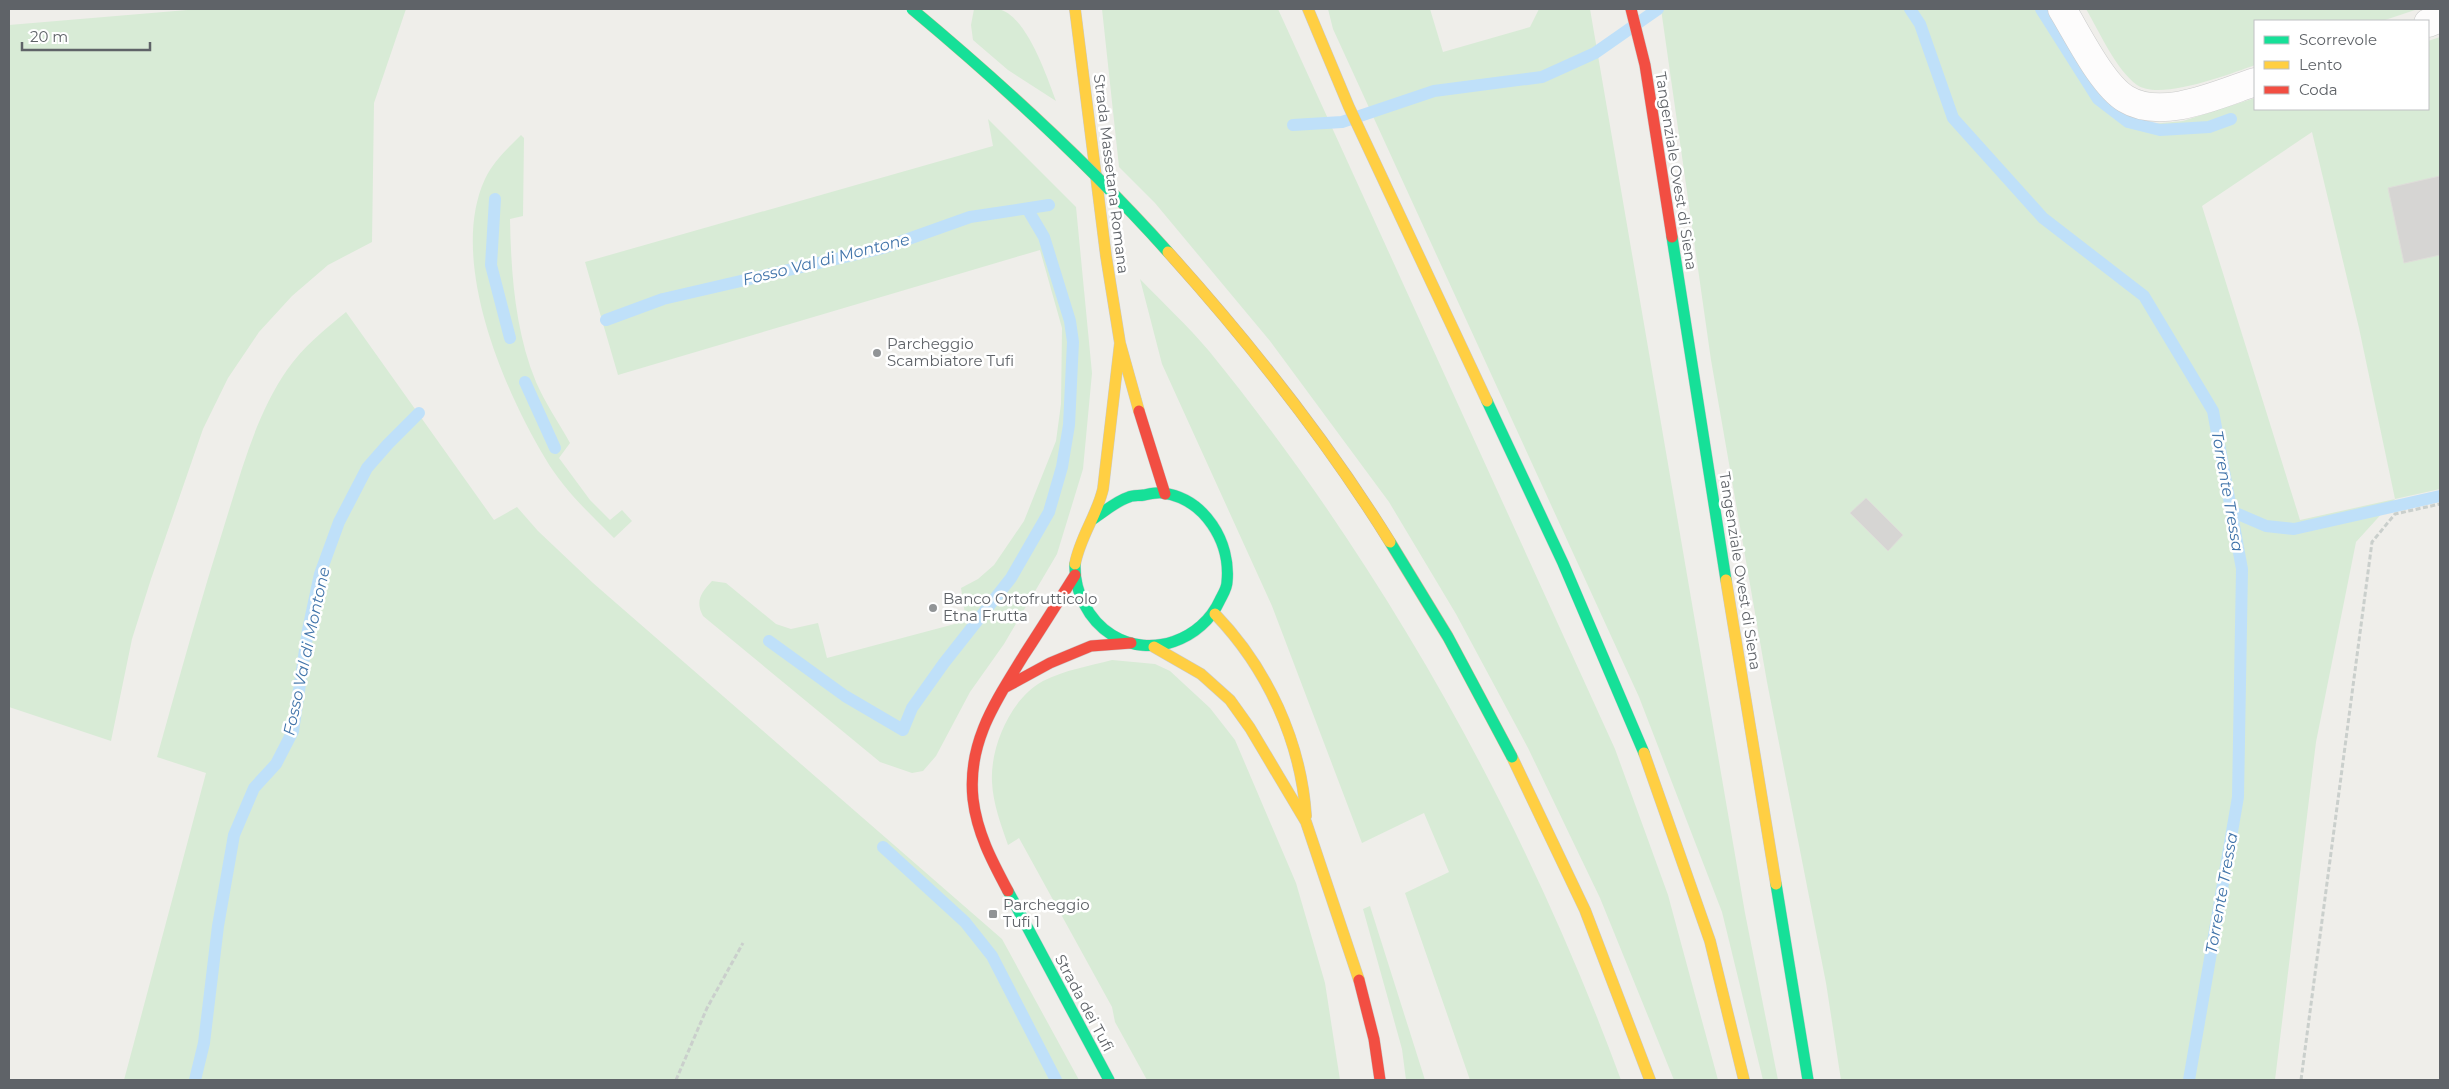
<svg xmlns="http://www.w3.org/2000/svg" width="2449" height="1089" viewBox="0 0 2449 1089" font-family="Montserrat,sans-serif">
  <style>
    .green { fill: #d8ebd6; fill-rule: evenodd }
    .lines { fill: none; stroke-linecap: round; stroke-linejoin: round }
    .stream { stroke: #bfe0f9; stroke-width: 12 }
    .building { fill: #d6d5d3; stroke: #deddd9 }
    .street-casing { stroke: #cbcccc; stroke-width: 29 }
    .fast-casing { stroke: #cacacb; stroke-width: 12 }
    .slow-casing { stroke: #cacacb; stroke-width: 12 }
    .jam-casing { stroke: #cacacb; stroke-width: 12 }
    .path { stroke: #cacfcc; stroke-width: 3; stroke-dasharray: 5 2.5; stroke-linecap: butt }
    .street { stroke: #fdfcfc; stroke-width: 28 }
    .fast { stroke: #16e098; stroke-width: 11 }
    .slow { stroke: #ffcf43; stroke-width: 11 }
    .jam { stroke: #f24e42; stroke-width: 11 }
    .fast-bridge-casing { stroke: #c8b996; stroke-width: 12; stroke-linecap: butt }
    .slow-bridge-casing { stroke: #c8b996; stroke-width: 12; stroke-linecap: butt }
    .fast-bridge { stroke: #16e098; stroke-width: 11 }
    .slow-bridge { stroke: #ffcf43; stroke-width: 11 }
    .poi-dot { fill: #919496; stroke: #fff; stroke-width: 2 }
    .labels { text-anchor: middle; stroke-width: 5; stroke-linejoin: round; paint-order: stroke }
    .street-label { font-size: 15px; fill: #5f6368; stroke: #fff }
    .poi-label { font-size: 15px; fill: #5f6368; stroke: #fff; text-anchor: start }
    .water-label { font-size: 16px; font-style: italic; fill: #4174aa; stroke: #fff }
  </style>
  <rect width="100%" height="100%" fill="#efeeea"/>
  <path class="green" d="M 199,9 L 406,9 L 374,103 L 372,242 L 328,265 L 292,296 L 259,332 L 228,378 L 203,429 L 151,579 L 132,639 L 111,741 L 9,707 L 9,25 Z
    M 974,9 C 982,9 991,7 998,9 C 1026,14 1047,77 1056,101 L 1008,70 L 973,40 L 971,25 Z
    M 1102,9 L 1278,9 L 1615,749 L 1668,895 L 1718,1080 L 1674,1080 L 1600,898 L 1528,748 L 1456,614 L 1389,502 L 1270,341 L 1155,203 L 1119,167 Z
    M 1328,9 L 1430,9 L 1443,52 L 1530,27 L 1539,9 L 1590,9 L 1745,913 L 1778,1080 L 1763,1080 L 1722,912 L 1639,697 L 1333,29 Z
    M 1661,9 L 2047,9 L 2099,93 L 2123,112 L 2152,124 L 2183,121 L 2255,98 L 2255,109 L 2428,109 L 2428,41 L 2440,37 L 2440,489 L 2395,499 L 2356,542 L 2316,742 L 2275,1080 L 1841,1080 L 1826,983 L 1767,682 L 1711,360 ZM 2312,132 L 2359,328 L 2395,499 L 2300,520 L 2202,206 Z
    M 2086,9 L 2418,9 L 2382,21 L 2255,21 L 2255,65 C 2230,74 2160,101 2137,85 C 2116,70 2099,31 2086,9 Z
    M 988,119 L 1076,207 L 1092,373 L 1083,469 L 1057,554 L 1004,644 L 970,692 L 936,756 L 923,771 L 912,773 L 880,762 L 703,616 C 695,601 701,593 712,581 L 726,583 L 776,624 L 791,629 L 818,623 L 827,658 L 966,621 L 961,588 L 978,579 L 994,565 L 1024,521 L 1056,441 L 1061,404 L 1062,328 L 1040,250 L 618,375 L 585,262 L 993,146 Z
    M 521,135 L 524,138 L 523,216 L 510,219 C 511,273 515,331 536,382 C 545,403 559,423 570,443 L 559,458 L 590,500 L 610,520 L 622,510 L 632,521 L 614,538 C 589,513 563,489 545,458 C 503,388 448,259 485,179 C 493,162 508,148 521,135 Z
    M 1140,279 C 1163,303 1188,326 1209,351 C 1385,567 1525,819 1621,1080 L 1470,1080 L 1405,893 L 1449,872 L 1424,813 L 1362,843 L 1272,606 L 1162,364 Z
    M 346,312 L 494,520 L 517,507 L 538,531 L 593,583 L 1002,939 L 1079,1080 L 124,1080 L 206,773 L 157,757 C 179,678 201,599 226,520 C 242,469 256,415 287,370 C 303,347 324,330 346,312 Z
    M 1112,660 L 1155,664 L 1170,671 L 1210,708 L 1235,740 L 1296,883 L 1325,983 L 1340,1080 L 1147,1080 L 1115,1022 L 1112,1007 L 1019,838 L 1008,845 C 1001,825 993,804 992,782 C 990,747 1011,698 1043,681 C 1065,670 1089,666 1112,660 Z
    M 1370,906 L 1425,1080 L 1406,1080 L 1402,1049 L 1363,909 Z"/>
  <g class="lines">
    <path class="stream" d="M 1910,9 L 1920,24 L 1953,118 L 2043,218 L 2144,296 L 2213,411 L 2242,569 L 2238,797 L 2189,1080
      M 2041,9 L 2098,99 L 2128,122 L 2160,130 L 2209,127 L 2231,119
      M 1293,125 L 1342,122 L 1434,91 L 1542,77 L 1595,53 L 1658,9
      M 495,199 L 491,265 L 510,338
      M 606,320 L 663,299 L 883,248 L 970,217 L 1049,205
      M 525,382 L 555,448
      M 2231,511 L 2266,526 L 2294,529 L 2440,496
      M 769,641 L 845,696 L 903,730 L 912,708 L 944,663 L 1011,578 L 1049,512 L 1062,467 L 1069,425 L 1073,342 L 1070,321 L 1044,237 L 1028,210
      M 883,847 L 965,922 L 992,956 L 1056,1080
      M 195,1080 L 204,1043 L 218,926 L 234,835 L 254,788 L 276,764 L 293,731 L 308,630 L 320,574 L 339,522 L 367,468 L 388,444 L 419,413"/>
  </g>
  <path class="building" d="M 2440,176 L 2440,255 L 2404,263 L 2388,188 Z
    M 1866,498 L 1903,535 L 1888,551 L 1850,513 Z"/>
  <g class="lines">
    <g class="street-casing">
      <path id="street" d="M 2062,9 C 2077,33 2102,85 2126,99 C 2162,121 2219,94 2255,82
        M 2428,23 L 2440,18"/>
    </g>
    <g class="fast-casing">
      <path id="fast" d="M 1672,237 L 1726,580
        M 1487,401 L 1563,563 L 1644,753
        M 1075,564 C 1074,591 1088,620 1112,635 C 1151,659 1202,640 1220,600 C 1223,594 1227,588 1227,582 C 1231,542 1205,499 1163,493 C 1157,492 1149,494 1144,495 C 1139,496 1133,495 1129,497 C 1116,501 1104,512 1093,519
        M 1776,884 L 1808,1080
        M 1008,891 L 1109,1080"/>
    </g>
    <g class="slow-casing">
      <path id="slow" d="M 1075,9 L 1106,256 L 1120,343 L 1139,411
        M 1308,9 L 1349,107 L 1487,401
        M 1075,564 C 1080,537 1097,515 1103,489 L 1120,343
        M 1726,580 L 1776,884
        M 1215,614 C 1267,668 1301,741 1306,816
        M 1154,647 L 1201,674 L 1230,700 L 1250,728 L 1306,822 L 1359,980
        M 1644,753 L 1710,941 L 1744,1080
        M 1512,757 L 1585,910 L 1650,1080"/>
    </g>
    <g class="jam-casing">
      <path id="jam" d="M 1631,9 L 1645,65 L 1672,237
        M 1139,411 L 1165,494
        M 1004,688 L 1050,663 L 1091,646 L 1131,643
        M 1008,891 C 992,861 977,833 973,799 C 967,742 996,701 1024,655 C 1041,629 1058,602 1075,575
        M 1359,980 L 1374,1039 L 1380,1080"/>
    </g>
    <path class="path" d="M 676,1080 L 707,1008 L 743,943
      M 2301,1080 L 2372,542 L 2395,514 L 2440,504"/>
    <use href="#street" class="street"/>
    <use href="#fast" class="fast"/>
    <use href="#slow" class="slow"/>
    <use href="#jam" class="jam"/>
    <g class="fast-bridge-casing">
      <path id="fast-bridge" d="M 912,9 C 1003,85 1089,164 1168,252
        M 1390,542 L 1448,637 L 1512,757"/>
    </g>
    <g class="slow-bridge-casing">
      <path id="slow-bridge" d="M 1168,252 C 1249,342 1326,439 1390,542"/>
    </g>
    <use href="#fast-bridge" class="fast-bridge"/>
    <use href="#slow-bridge" class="slow-bridge"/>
  </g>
  <g class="poi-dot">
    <circle cx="877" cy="353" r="5"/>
    <circle cx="933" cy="608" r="5"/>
    <rect x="988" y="909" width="10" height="10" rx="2.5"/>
  </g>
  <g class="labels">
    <g class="street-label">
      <text transform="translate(1676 171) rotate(81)" y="5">Tangenziale Ovest di Siena</text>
      <text transform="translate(1111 174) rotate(83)" y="5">Strada Massetana Romana</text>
      <text transform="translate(1740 571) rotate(81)" y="5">Tangenziale Ovest di Siena</text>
      <text transform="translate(1084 1003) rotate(62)" y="5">Strada dei Tufi</text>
    </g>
    <g class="poi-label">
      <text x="887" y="349">Parcheggio<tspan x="887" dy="17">Scambiatore Tufi</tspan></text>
      <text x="943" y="604">Banco Ortofrutticolo<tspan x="943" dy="17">Etna Frutta</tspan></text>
      <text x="1003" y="910">Parcheggio<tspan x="1003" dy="17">Tufi 1</tspan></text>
    </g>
    <g class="water-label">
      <text transform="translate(826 259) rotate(-14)" y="6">Fosso Val di Montone</text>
      <text transform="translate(2228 491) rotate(80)" y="6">Torrente Tressa</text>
      <text transform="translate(306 651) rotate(-78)" y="6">Fosso Val di Montone</text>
      <text transform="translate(2221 893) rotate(-80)" y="6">Torrente Tressa</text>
    </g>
  </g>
  <rect width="2449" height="1089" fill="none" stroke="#5f6368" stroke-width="20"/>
  <rect x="2254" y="20" width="175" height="90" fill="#ffffff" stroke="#bfc1c3"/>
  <rect x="2264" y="36" width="25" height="8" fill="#16e098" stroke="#bfc1c3"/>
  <text x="2299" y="45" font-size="15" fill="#5f6368">Scorrevole</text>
  <rect x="2264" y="61" width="25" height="8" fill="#ffcf43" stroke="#bfc1c3"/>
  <text x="2299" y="70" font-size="15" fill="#5f6368">Lento</text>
  <rect x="2264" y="86" width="25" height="8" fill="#f24e42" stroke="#bfc1c3"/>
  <text x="2299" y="95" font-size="15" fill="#5f6368">Coda</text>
  <path d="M22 42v8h128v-8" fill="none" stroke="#5f6368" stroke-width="2.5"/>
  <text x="30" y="42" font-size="15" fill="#5f6368" stroke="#ffffff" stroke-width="4" paint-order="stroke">20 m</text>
</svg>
